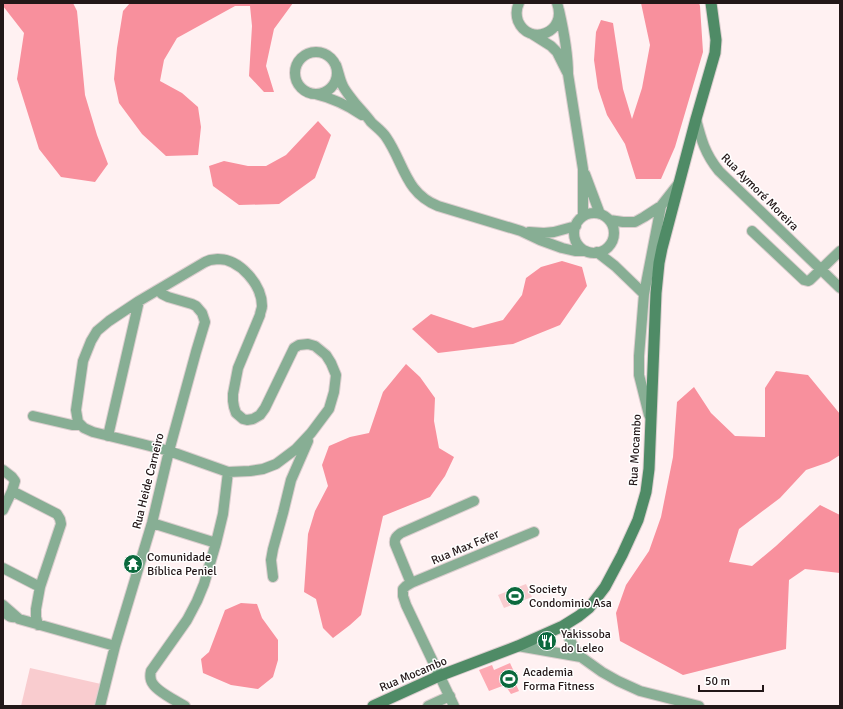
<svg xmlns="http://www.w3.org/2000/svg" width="843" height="709" viewBox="0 0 843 709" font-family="Signika,sans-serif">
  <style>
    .green { fill: #f9cccf }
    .forest { fill: #f8909d }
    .building { fill: #fda9b2 }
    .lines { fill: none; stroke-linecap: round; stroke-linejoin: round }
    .service-casing { stroke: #dccecf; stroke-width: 7 }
    .minor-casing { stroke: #dccecf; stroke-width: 12 }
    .secondary-casing { stroke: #dccecf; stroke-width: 13 }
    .service { stroke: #87ae94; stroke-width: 5 }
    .minor { stroke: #87ae94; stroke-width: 10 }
    .secondary { stroke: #4f8b66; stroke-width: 11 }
    .labels { text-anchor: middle; stroke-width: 3; stroke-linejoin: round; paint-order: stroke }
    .street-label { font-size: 12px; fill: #231718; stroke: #fff }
    .poi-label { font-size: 12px; fill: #231718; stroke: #fff; text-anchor: start }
  </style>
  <rect width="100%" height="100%" fill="#fff1f2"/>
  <path class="green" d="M 526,584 L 532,597 L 504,608 L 498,595 Z
    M 30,668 L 101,684 L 97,706 L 21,706 Z"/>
  <path class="forest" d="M 3,3 L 73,3 L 77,11 L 85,95 L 97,135 L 108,164 L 95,182 L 61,177 L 39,149 L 17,79 L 24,33 L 3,6 Z
    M 130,3 L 293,3 L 274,29 L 266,66 L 274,92 L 264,92 L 249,76 L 252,26 L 250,6 L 235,6 L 177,38 L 164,60 L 160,81 L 182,93 L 198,107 L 201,127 L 198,155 L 166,156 L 142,134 L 119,103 L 114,79 L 117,48 L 123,11 Z
    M 641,3 L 699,3 L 700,6 L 703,52 L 675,147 L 661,179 L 636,179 L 625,144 L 607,115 L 598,88 L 594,60 L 596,32 L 601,20 L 613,23 L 623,89 L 632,119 L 642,88 L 650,45 Z
    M 318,121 L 331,135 L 315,178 L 279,204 L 239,205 L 213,186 L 209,166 L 224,161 L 248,166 L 266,166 L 286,155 Z
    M 562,261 L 582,267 L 587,286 L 560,325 L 513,344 L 438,353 L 412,329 L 431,314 L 473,328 L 503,320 L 522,295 L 526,278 L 541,267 Z
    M 406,364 L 420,377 L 435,398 L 434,421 L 439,448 L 454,457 L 445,476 L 430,497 L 383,516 L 361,615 L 350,625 L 333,638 L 323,628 L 316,599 L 304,592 L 308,534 L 315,511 L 328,486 L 322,465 L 329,446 L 350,437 L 369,433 L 383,392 Z
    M 776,371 L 808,375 L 840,414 L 840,455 L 829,462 L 806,470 L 780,498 L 739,529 L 729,562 L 752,566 L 776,546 L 820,505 L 840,515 L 840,573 L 805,569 L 789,580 L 786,649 L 683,675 L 620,641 L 616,613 L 626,585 L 649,551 L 661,517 L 673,457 L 677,402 L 694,387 L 711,413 L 735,436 L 765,437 L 765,388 Z
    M 241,603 L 257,604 L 262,618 L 278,640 L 278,660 L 273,677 L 258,689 L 231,685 L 203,673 L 201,659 L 209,652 L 225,610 Z"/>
  <path class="building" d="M 510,663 L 517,678 L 514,680 L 519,691 L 511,694 L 505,685 L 489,691 L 479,670 L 492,665 L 494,670 Z"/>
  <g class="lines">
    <g class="service-casing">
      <path id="service" d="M 3,614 C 8,619 11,621 19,619"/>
    </g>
    <g class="minor-casing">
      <path id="minor" d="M 519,3 C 516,9 516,15 518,21 C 529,47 568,33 557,3
        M 559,10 C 564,32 568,52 568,74 L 583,169 L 583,216
        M 532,34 L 551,46 L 557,52 L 567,72
        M295 73a21 21 0 1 1 42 0a21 21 0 1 1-42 0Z
        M 336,65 C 339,73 340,82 344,88 C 347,93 351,98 355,103 C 360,109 366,115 371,122 C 376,127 382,131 386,137 C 404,163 405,193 438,206 L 521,231 L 540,240 L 562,248 L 575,251 L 586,251
        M 315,94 C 332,98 347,105 362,115
        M 696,119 C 701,139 705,154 719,171 L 840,288
        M 585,174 L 600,214
        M574 233a20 20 0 1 1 40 0a20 20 0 1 1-40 0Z
        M 609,220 L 623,222 L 635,222 L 644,217 L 661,206 L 679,183
        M 752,231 L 804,280 L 808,281 L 810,280 L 840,251
        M 529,232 L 544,233 L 554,232 L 576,226
        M 597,252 L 615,266 L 644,294
        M 218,259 C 240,259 262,285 262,306 C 262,309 260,312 260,315 L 238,368 L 233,394 L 233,401 L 234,407 L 236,413 L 243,419 L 247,420 L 253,419 L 260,415 L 265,408 L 294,348 L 299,345 L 308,344 L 315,346 L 326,355 L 331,363 L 336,375 L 334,392 L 329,409 L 311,433 L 296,449 L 276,464 L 263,469 L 250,471 L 228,472 L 169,451 L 142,444 L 93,432 L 84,428 L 78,422 L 76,410 L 83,361 L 91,341 L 97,331 L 109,321 L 139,301 L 205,262 L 210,260 Z
        M 649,415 L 639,375 L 639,356 L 644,294 L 661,206
        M 33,416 L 72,425 L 81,425
        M 108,436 L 139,301
        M 3,470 L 12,477 L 15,481 L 12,491 L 3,510
        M 12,491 L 57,514 L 60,519 L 61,524 L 40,587 L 36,609 L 36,617 L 38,625
        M 152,523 L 216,543
        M 3,568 L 40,587
        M 273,577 L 271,560 L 273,549 L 283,513 L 291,480 L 308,441
        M 411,583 L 395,544 C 394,538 397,536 401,533 L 474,501
        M 3,605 L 19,619 L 115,646
        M 563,626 L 574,648 L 581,657 L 602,672 L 618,681 L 640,691 L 699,706
        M 518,646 L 581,657
        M 100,706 L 115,646 L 152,523 L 169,451 L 196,352 L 205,322 L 202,313 L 196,306 L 192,304 L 168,297 L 162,294 L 158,290
        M 185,706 C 176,701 158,692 153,684 C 150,680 150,675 151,671 L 187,620 L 197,601 L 204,584 L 216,543 L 223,514 L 228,472
        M 428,706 L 450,696
        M 454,706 L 406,605 L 403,596 L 403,589 L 406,586 L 411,583 L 534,532"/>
    </g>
    <g class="secondary-casing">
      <path id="secondary" d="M 373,706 L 439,676 L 518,646 L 563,626 L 579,616 L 589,608 L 605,587 L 622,555 L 638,520 L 646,492 L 649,469 L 656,293 L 659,263 L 662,248 L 696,119 L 715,53 L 716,40 L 711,3"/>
    </g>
    <use href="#service" class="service"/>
    <use href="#minor" class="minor"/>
    <use href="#secondary" class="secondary"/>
  </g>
  <defs>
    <g id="temple-disc" transform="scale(1)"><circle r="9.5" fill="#0b693d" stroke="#fff"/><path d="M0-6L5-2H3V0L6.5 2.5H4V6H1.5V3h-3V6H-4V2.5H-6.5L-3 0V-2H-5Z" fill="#fff"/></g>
    <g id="stadium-disc" transform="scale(1)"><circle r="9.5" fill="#0b693d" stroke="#fff"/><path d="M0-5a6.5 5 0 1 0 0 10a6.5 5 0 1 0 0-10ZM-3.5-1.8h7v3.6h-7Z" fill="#fff"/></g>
    <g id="restaurant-disc" transform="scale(1)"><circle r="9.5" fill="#0b693d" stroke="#fff"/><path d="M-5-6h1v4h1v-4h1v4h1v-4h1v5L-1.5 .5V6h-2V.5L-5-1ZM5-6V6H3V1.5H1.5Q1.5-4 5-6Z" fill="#fff"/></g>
  </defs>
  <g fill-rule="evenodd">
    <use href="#temple-disc" x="133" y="564"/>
    <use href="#stadium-disc" x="515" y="596"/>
    <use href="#restaurant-disc" x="547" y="641"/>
    <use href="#stadium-disc" x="509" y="679"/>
  </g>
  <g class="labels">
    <g class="street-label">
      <text transform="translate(760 192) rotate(45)" y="4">Rua Aymoré Moreira</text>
      <text transform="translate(635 450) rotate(-87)" y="4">Rua Mocambo</text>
      <text transform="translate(148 481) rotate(-76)" y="4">Rua Heide Carneiro</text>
      <text transform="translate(465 547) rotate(-23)" y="4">Rua Max Fefer</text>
      <text transform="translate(413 674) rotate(-23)" y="4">Rua Mocambo</text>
    </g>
    <g class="poi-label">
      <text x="147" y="561">Comunidade<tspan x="147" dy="14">Bíblica Peniel</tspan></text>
      <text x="529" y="593">Society<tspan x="529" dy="14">Condominio Asa</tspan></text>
      <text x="561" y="638">Yakissoba<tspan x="561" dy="14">do Leleo</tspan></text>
      <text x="523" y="676">Academia<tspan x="523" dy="14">Forma Fitness</tspan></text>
    </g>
  </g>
  <rect width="843" height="709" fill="none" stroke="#231718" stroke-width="8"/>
  <path d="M699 685v6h64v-6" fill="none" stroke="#231718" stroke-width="2"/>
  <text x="705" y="685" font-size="12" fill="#231718" stroke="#ffffff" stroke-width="3" paint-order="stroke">50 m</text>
</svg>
